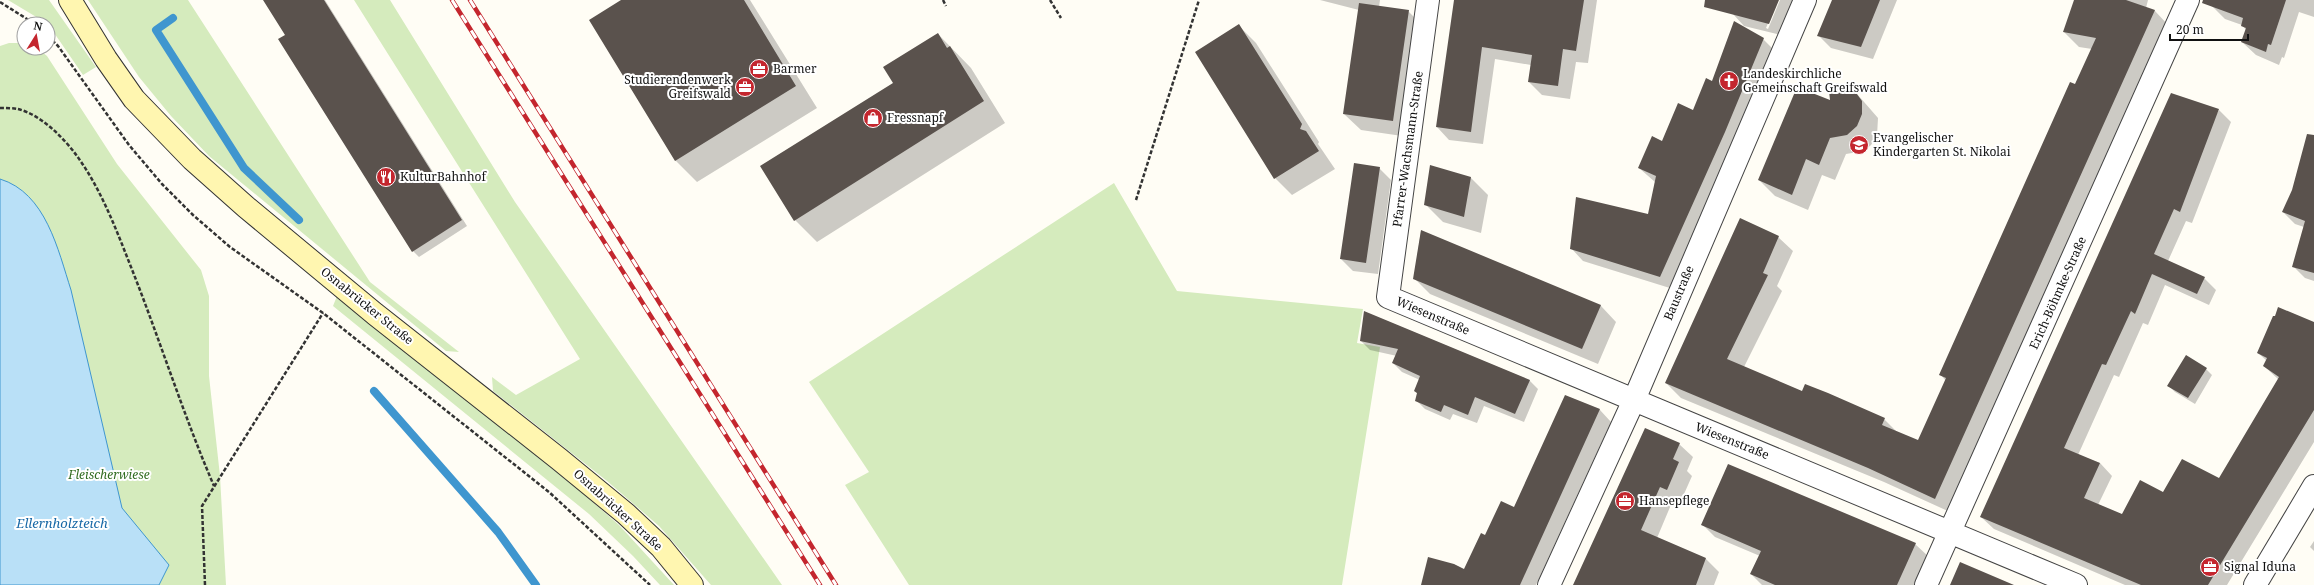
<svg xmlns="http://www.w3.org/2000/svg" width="2314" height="585" viewBox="0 0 2314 585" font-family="'Noto Serif',serif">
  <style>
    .green { fill: #d5ebbd }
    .water { fill: #b9e0f7; stroke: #3f96cf }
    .shadow { fill: #0003 }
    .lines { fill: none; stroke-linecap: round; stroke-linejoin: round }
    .stream { stroke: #3f96cf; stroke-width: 8 }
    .building { fill: #5a524d }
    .minor-casing { stroke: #444; stroke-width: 24 }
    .tertiary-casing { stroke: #444; stroke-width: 24 }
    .secondary-casing { stroke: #333; stroke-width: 24 }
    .path { stroke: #333; stroke-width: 2.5; stroke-dasharray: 4 2; stroke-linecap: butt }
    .minor { stroke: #fff; stroke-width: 22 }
    .tertiary { stroke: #fff; stroke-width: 22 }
    .secondary { stroke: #fff6b0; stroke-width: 22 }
    .rail-casing { stroke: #c4262e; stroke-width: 4.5 }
    .rail { stroke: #fff; stroke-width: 3; stroke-dasharray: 9; stroke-linecap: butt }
    .labels { text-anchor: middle; stroke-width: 4; stroke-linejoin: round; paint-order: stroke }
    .poi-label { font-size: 12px; fill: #111; stroke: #fff; text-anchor: start }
    .street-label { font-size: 12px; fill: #111; stroke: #fff }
    .park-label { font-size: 12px; font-style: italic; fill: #2f6b1f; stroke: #fff }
    .water-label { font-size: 13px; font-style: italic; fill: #1768a6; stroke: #fff }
  </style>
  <rect width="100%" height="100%" fill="#fffdf5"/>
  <path class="green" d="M 8,0 L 49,0 L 96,67 L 83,75 L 48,24 Z
    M 88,0 L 188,0 L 370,282 L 459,352 L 446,351 L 209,156 L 171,116 L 139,77 Z
    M 354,0 L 390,0 L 515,202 L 782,585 L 711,585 L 659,526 L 607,481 L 493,391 L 492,377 L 516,395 L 580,359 Z
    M 9,43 L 24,43 L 24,48 L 37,48 L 47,56 L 117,164 L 201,270 L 209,296 L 209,376 L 220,476 L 226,585 L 0,585 L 0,46 Z
    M 1114,183 L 1177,291 L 1363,309 L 1357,343 L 1380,347 L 1342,585 L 909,585 L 845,485 L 869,472 L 809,382 Z
    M 337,296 L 579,490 L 619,525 L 674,585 L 660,585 L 633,556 L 589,514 L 333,306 Z"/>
  <path class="water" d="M 0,179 C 46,193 58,250 71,290 L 122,508 L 169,565 L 159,585 L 0,585 Z"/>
  <path class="shadow" d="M 265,0 L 325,0 L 467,226 L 419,257 L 413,251 Z
    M 623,0 L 750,0 L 817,108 L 697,182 L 675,160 Z
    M 1320,0 L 1380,0 L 1379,7 L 1408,11 L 1425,28 L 1409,137 L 1361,130 L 1344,114 L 1359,10 Z
    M 1455,0 L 1597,0 L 1588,63 L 1576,62 L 1570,99 L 1542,95 L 1529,82 L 1531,65 L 1495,59 L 1483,144 L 1449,140 L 1437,127 Z
    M 1738,0 L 1778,0 L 1766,28 L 1768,29 L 1780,0 L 1796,0 L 1781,35 L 1744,26 L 1733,14 Z
    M 1833,0 L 1897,0 L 1873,59 L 1831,48 L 1819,36 Z
    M 2075,0 L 2148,0 L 2146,8 L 2155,11 L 2169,26 L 1950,512 L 1884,482 L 1681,398 L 1666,383 L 1778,237 L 1793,251 L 1777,286 L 1782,291 L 1744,367 L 1803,392 L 1884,419 L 1898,433 L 1919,442 L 1946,381 L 1940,374 L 2092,49 L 2079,47 L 2064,32 Z
    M 2214,0 L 2314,0 L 2314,17 L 2299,12 L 2284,58 L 2282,57 L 2279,65 L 2256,55 L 2242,42 L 2246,30 L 2242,25 L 2225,19 L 2211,5 Z
    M 1239,26 L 1256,43 L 1319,142 L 1318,144 L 1335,169 L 1292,195 L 1275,178 Z
    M 938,34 L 971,68 L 1005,123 L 817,242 L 795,220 L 895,84 Z
    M 1763,39 L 1775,51 L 1673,289 L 1583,261 L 1571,248 L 1649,216 L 1655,182 L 1639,168 L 1693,112 L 1713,82 Z
    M 1851,87 L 1878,118 L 1877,136 L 1871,145 L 1864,151 L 1846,154 L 1835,180 L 1822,175 L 1808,210 L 1775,196 L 1759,180 L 1831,101 Z
    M 2219,110 L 2231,122 L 2192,223 L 2186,221 L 2168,261 L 2204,278 L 2216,290 L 2209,305 L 2165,285 L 2148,325 L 2143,323 L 2119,377 L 2114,375 L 2078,455 L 2100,463 L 2112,476 L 2098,505 L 2122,515 L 2164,493 L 2219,480 L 2279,380 L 2264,366 L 2267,361 L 2258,353 L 2314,323 L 2314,442 L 2227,585 L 2125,585 L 1994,529 L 1981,517 Z
    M 1431,167 L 1471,178 L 1488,195 L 1481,233 L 1443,222 L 1425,204 Z
    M 1379,168 L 1391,180 L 1378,274 L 1353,271 L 1341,259 Z
    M 2314,174 L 2314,281 L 2305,278 L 2293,266 L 2304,227 L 2295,224 L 2283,212 Z
    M 1421,231 L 1601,306 L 1616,322 L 1598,364 L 1430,294 L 1414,278 Z
    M 1365,312 L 1529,380 L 1538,389 L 1524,422 L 1484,406 L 1477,423 L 1453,414 L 1450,420 L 1425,409 L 1416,400 L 1418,394 L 1415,391 L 1420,380 L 1402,372 L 1393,363 L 1397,356 L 1370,350 L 1361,341 Z
    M 2206,369 L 2212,375 L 2195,404 L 2175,392 L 2169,386 Z
    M 1566,396 L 1600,410 L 1611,422 L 1536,585 L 1422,585 L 1465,570 L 1515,508 Z
    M 1679,444 L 1693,457 L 1687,471 L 1692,476 L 1680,503 L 1673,500 L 1657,538 L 1706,559 L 1719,572 L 1714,585 L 1574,585 Z
    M 1702,524 L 1915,544 L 1928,556 L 1915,585 L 1762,585 L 1751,574 L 1760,556 L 1715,537 Z
    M 2314,541 L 2314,551 L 2310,547 Z"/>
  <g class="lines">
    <path class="stream" d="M 173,18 L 156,30 L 244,168 L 299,220
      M 374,391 L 498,532 L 536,585"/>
  </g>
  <path class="building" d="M 263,0 L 324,0 L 462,220 L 412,252 L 278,39 L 285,35 Z
    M 621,0 L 744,0 L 796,86 L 675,161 L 589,20 Z
    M 1454,0 L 1584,0 L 1576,51 L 1563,49 L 1558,86 L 1528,82 L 1532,55 L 1482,47 L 1471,132 L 1436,127 Z
    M 1705,0 L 1779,0 L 1769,24 L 1704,7 Z
    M 1832,0 L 1880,0 L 1861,47 L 1817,36 Z
    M 2074,0 L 2126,0 L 2155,10 L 1935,499 L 1868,468 L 1665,383 L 1740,218 L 1779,236 L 1763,273 L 1768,275 L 1727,359 L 1802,391 L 1805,384 L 1828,393 L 1885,418 L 1882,425 L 1918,440 L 1946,378 L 1939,375 L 2070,82 L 2075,84 L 2096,38 L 2063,32 Z
    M 2203,0 L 2286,0 L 2271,45 L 2268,44 L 2266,52 L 2241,42 L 2246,28 L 2241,26 L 2243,18 L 2202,3 Z
    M 1359,3 L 1409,10 L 1393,121 L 1343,114 Z
    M 1734,21 L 1764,38 L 1725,132 L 1660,277 L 1570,249 L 1576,197 L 1648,214 L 1656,176 L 1638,168 L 1652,136 L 1662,141 L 1678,103 L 1693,110 L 1706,78 L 1712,81 Z
    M 1239,24 L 1302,124 L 1300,129 L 1306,131 L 1319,151 L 1274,179 L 1195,52 Z
    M 938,33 L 947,48 L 950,46 L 984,101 L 794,221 L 760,166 L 893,83 L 883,67 Z
    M 1828,82 L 1851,86 L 1862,101 L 1862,114 L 1857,126 L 1847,135 L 1830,138 L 1819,165 L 1806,159 L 1792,195 L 1758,180 L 1797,87 L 1830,100 Z
    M 2171,93 L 2219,109 L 2180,212 L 2174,209 L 2154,254 L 2205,277 L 2197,294 L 2152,274 L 2135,314 L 2131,311 L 2106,365 L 2102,364 L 2064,448 L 2100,463 L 2084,498 L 2122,514 L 2140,480 L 2163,492 L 2182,459 L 2219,478 L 2279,377 L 2263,366 L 2267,358 L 2257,353 L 2273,316 L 2275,316 L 2278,307 L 2314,322 L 2314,410 L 2208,585 L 2141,585 L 1980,517 Z
    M 2307,134 L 2314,135 L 2314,273 L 2292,267 L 2305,221 L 2282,212 L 2292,190 Z
    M 1354,163 L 1380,167 L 1366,263 L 1340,259 Z
    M 1430,165 L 1471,177 L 1464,217 L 1424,205 Z
    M 1421,230 L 1601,305 L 1582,349 L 1413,279 Z
    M 1364,311 L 1530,380 L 1515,414 L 1475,397 L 1468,415 L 1444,405 L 1441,412 L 1415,401 L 1417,393 L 1414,391 L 1420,376 L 1392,363 L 1398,349 L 1360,341 Z
    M 2186,355 L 2207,368 L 2188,398 L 2167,386 Z
    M 1565,395 L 1600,409 L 1520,585 L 1421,585 L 1428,557 L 1454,564 L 1464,569 L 1481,533 L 1485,535 L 1501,501 L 1514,507 Z
    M 1645,428 L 1680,443 L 1673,459 L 1679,462 L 1667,490 L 1660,487 L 1641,530 L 1706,558 L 1696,585 L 1573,585 Z
    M 1728,464 L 1916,543 L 1897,585 L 1775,585 L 1750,574 L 1761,551 L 1701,525 Z
    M 1960,562 L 2014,585 L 1950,585 Z"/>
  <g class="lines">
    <g class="minor-casing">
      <path id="minor" d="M 1428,0 L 1388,297 L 2076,585
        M 1549,585 L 1634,400 L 1805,0
        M 1926,585 L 2188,0"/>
    </g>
    <g class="tertiary-casing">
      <path id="tertiary" d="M 2255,585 L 2314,486"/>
    </g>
    <g class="secondary-casing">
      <path id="secondary" d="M 70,0 L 106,59 L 134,99 L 192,159 L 246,207 L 375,314 L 559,459 L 626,514 L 661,547 L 692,585"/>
    </g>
    <path class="path" d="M 943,0 L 946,6
      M 1050,0 L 1061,18
      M 0,2 L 35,24
      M 48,36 L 58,46 L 129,145 L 162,184 L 193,215 L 230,247 L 323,313 L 549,492 L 650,585
      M 0,108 C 6,108 13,108 18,109 C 41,115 63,137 77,156 C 101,189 116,229 131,267 C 160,340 183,414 214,486
      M 1136,200 L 1199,0
      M 205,585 L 202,506 L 323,313"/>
    <use href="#minor" class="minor"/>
    <use href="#tertiary" class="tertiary"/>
    <use href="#secondary" class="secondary"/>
    <g class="rail-casing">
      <path id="rail" d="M 452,0 L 820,585
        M 470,0 L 836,585"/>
    </g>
    <use href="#rail" class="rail"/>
  </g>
  <defs>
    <g id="office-disc" transform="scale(1)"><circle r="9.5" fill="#c4262e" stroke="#fff"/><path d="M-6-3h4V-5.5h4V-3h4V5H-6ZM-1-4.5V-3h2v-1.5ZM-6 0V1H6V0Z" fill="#fff"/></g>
    <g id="church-disc" transform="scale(1)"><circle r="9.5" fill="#c4262e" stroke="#fff"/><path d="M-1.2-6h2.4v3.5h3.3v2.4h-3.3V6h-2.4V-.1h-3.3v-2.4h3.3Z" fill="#fff"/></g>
    <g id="shop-disc" transform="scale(1)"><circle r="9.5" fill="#c4262e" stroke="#fff"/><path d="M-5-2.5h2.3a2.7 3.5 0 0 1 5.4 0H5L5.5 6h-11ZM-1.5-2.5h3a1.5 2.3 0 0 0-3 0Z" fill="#fff"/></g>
    <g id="school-disc" transform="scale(1)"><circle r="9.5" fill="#c4262e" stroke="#fff"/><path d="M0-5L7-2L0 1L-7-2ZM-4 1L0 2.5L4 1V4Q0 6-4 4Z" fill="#fff"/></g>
    <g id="restaurant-disc" transform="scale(1)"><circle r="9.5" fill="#c4262e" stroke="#fff"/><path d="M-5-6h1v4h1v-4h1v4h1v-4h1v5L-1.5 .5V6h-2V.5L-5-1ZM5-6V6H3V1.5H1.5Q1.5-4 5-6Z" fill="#fff"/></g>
  </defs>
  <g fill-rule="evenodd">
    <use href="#office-disc" x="759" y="69"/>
    <use href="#church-disc" x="1729" y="81"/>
    <use href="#office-disc" x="745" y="87"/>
    <use href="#shop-disc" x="873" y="118"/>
    <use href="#school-disc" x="1859" y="145"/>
    <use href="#restaurant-disc" x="386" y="177"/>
    <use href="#office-disc" x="1625" y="501"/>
    <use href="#office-disc" x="2210" y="567"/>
  </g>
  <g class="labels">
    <g class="poi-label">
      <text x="773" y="73">Barmer</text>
      <text x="1743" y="78">Landeskirchliche<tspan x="1743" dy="14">Gemeinschaft Greifswald</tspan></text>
      <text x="731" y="84" text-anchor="end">Studierendenwerk<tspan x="731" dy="14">Greifswald</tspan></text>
      <text x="887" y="122">Fressnapf</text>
      <text x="1873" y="142">Evangelischer<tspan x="1873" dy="14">Kindergarten St. Nikolai</tspan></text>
      <text x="400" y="181">KulturBahnhof</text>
      <text x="1639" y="505">Hansepflege</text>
      <text x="2224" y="571">Signal Iduna</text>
    </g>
    <g class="street-label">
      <text transform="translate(1408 149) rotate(-82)" y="4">Pfarrer-Wachsmann-Straße</text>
      <text transform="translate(1679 293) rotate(-67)" y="4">Baustraße</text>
      <text transform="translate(2058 293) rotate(-66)" y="4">Erich-Böhmke-Straße</text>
      <text transform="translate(367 306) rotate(39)" y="4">Osnabrücker Straße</text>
      <text transform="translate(1433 316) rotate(23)" y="4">Wiesenstraße</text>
      <text transform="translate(1732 441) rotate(22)" y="4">Wiesenstraße</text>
      <text transform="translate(618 510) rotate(42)" y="4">Osnabrücker Straße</text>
    </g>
    <g class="park-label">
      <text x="109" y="479">Fleischerwiese</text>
    </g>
    <g class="water-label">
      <text x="62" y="528">Ellernholzteich</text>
    </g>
  </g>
  <g transform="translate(36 36) rotate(11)"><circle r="19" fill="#ffffff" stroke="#a0a0a0"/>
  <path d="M0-3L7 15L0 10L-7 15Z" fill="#c4262e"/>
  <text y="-6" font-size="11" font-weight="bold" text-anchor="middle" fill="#111111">N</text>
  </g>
  <path d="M2170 34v6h78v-6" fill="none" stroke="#111111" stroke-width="2"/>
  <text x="2176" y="34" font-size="12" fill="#111111" stroke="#ffffff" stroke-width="3" paint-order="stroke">20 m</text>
</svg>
